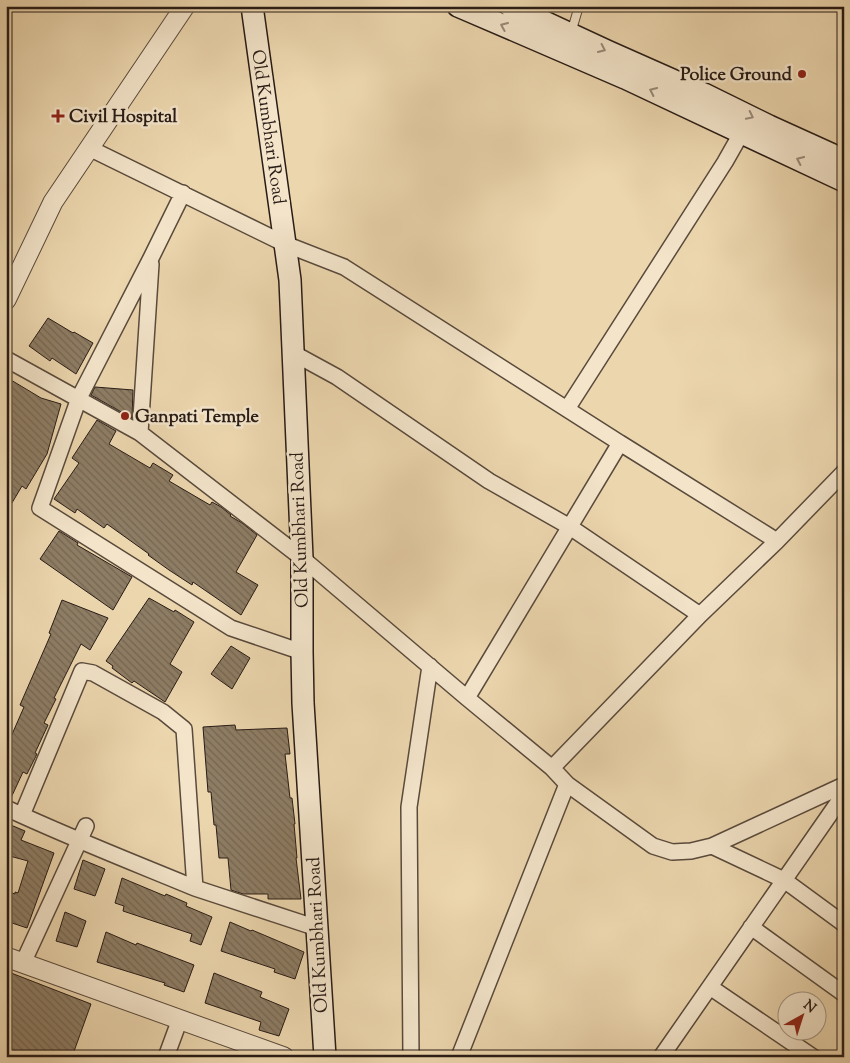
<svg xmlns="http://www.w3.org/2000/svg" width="850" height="1063" viewBox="0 0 850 1063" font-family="'Sorts Mill Goudy',serif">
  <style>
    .building { fill: url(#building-back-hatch); stroke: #281c16 }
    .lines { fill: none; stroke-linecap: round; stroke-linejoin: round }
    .service-casing { stroke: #594a3c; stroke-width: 10 }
    .minor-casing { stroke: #594a3c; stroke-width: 18 }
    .tertiary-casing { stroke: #594a3c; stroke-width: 21 }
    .secondary-casing { stroke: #281c16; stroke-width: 24 }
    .service { stroke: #f3e4ca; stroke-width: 8 }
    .minor { stroke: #f3e4ca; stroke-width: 15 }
    .tertiary { stroke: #f3e4ca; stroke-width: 19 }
    .secondary { stroke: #f3e4ca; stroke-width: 21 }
    .oneway { stroke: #988a79 }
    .poi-dot { fill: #8f2418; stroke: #f3e4ca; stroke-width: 2 }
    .labels { text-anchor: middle; stroke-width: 5; stroke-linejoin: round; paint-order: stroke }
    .poi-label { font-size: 18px; font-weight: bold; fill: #281c16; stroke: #f3e4ca; text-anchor: start }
    .street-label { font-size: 18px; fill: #281c16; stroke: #f3e4ca }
  </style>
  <defs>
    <pattern id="building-back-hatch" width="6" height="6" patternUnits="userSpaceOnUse" patternTransform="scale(1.25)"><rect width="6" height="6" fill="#8e7d65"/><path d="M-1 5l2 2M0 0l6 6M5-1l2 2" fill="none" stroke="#746652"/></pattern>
  </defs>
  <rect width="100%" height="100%" fill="#ecd6ae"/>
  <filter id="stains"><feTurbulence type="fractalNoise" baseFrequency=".004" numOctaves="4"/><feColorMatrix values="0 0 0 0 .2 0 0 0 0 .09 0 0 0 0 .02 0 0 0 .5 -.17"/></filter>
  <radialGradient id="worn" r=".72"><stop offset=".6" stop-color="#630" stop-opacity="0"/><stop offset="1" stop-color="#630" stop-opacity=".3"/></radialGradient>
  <path class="building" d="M 48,318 L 73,333 L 74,332 L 93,343 L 76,374 L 52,358 L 50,361 L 29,346 Z
    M 11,380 L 41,398 L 61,404 L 47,454 L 26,489 L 22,486 L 6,513 L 6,387 Z
    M 95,387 L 133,390 L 132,418 L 91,395 Z
    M 97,420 L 116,431 L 109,444 L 150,468 L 153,463 L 173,475 L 169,481 L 210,505 L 212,502 L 221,507 L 231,515 L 230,516 L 242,523 L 257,535 L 236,572 L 258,585 L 241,615 L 193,582 L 192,585 L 169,570 L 148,555 L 149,554 L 107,524 L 104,528 L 77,509 L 75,513 L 54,499 L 79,463 L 72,458 Z
    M 59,531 L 78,543 L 77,545 L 132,577 L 113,610 L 40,559 Z
    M 149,598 L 174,612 L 175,610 L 194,622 L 170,664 L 182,672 L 165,702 L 134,681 L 132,683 L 112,668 L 113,666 L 106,661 Z
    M 62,600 L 108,618 L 90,650 L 81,644 L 54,698 L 56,699 L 44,723 L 48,725 L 35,753 L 37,754 L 27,774 L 23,772 L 10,800 L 6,799 L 6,748 L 24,707 L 20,705 L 51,634 L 49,633 Z
    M 231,646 L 250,658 L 232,689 L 211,674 Z
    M 235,725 L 236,730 L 287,728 L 290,754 L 285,754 L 290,798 L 292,798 L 295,824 L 294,824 L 297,858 L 296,858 L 301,899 L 268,899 L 268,894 L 243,894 L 231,890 L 228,858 L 219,858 L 216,825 L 214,825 L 211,792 L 208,792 L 203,727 Z
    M 6,823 L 25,831 L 21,840 L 54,853 L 27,928 L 6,921 L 6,891 L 15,894 L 15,892 L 18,893 L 28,861 L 6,855 Z
    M 83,860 L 105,869 L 95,896 L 74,889 Z
    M 122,878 L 165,896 L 166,894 L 187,903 L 186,906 L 212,917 L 201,945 L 190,941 L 192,934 L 123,911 L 124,906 L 115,903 Z
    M 65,912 L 86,921 L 77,947 L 56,941 Z
    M 230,922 L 251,931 L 252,930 L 304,952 L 295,979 L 274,972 L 275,969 L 221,951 Z
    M 106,932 L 136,945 L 137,943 L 194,965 L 184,992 L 164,985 L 165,983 L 97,962 Z
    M 6,971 L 91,1004 L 72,1057 L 6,1057 Z
    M 214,973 L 262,992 L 260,997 L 289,1009 L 279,1036 L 259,1030 L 261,1022 L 205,1003 Z"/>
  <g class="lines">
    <g class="service-casing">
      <path id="service" d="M 571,33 L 579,6"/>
    </g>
    <g class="minor-casing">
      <path id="minor" d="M 89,148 L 285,244 L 344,267 L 620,443 L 467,698
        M 183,193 L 151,258 L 79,398 L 40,508 L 231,628 L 302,652
        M 293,353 L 337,377 L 489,481 L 570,527 L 700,615
        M 6,359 L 140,433 L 302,558 L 467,698 L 552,768 L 567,784 L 459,1057
        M 567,409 L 725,162 L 742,132
        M 140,433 L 151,264
        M 777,541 L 844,472
        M 552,768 L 700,615 L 777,541 L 620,443
        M 567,784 L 653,846 L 672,852 L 691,851 L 712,846 L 844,785
        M 6,808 C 68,837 132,862 195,888 L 184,729 L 163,712 L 93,673 L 82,671 L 22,815
        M 712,846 L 784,880 L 844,924
        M 195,888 L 317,928
        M 751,927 L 844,994
        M 23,963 L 86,826
        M 710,987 L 813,1057
        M 166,1057 L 180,1019
        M 411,1057 L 409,807 L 430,666
        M 661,1057 L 844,794"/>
    </g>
    <g class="tertiary-casing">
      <path id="tertiary" d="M 6,300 L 53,202 L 185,6
        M 6,957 L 284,1057"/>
    </g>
    <g class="secondary-casing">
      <path id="secondary" d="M 252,6 L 290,280 L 302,558 L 302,652 L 303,703 L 325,1057
        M 458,6 L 625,78 L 844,181
        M 510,6 L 609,52 L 704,94 L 769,126 L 844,160"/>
    </g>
    <use href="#service" class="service"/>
    <use href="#minor" class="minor"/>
    <use href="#tertiary" class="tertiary"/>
    <use href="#secondary" class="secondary"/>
  </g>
  <defs><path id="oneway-chevron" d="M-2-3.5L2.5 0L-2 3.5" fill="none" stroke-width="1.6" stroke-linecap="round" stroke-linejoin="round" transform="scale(1.25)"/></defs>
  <g class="oneway">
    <use href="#oneway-chevron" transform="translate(504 26) rotate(-157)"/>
    <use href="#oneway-chevron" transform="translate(602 49) rotate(25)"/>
    <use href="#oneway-chevron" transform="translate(653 91) rotate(-155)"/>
    <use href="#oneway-chevron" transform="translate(750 116) rotate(26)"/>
    <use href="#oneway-chevron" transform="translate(800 160) rotate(-155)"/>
  </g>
  <g class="poi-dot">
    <circle cx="802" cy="74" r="5"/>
    <path d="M55.5 108.5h5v5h5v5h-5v5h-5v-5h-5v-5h5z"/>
    <circle cx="125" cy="416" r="5"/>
  </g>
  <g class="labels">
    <g class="poi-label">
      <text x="792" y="80" text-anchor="end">Police Ground</text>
      <text x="69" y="122">Civil Hospital</text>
      <text x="135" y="422">Ganpati Temple</text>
    </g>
    <g class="street-label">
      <text transform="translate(269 127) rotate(82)" y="6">Old Kumbhari Road</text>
      <text transform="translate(299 530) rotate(-92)" y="6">Old Kumbhari Road</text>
      <text transform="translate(317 935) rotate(-93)" y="6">Old Kumbhari Road</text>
    </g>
  </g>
  <rect width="850" height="1063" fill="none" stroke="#ecd6ae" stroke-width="25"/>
  <rect x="8" y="8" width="835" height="1048" fill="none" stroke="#281c16" stroke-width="2.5"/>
  <rect x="12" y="12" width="825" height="1038" fill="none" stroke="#281c16"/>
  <g transform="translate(802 1016) rotate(39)"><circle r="24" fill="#f3e4ca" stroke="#a29482"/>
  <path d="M0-4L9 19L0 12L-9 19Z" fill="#8f2418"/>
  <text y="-8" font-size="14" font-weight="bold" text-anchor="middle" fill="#281c16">N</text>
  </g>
  <rect width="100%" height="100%" filter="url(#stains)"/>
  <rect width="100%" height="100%" fill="url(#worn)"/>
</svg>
